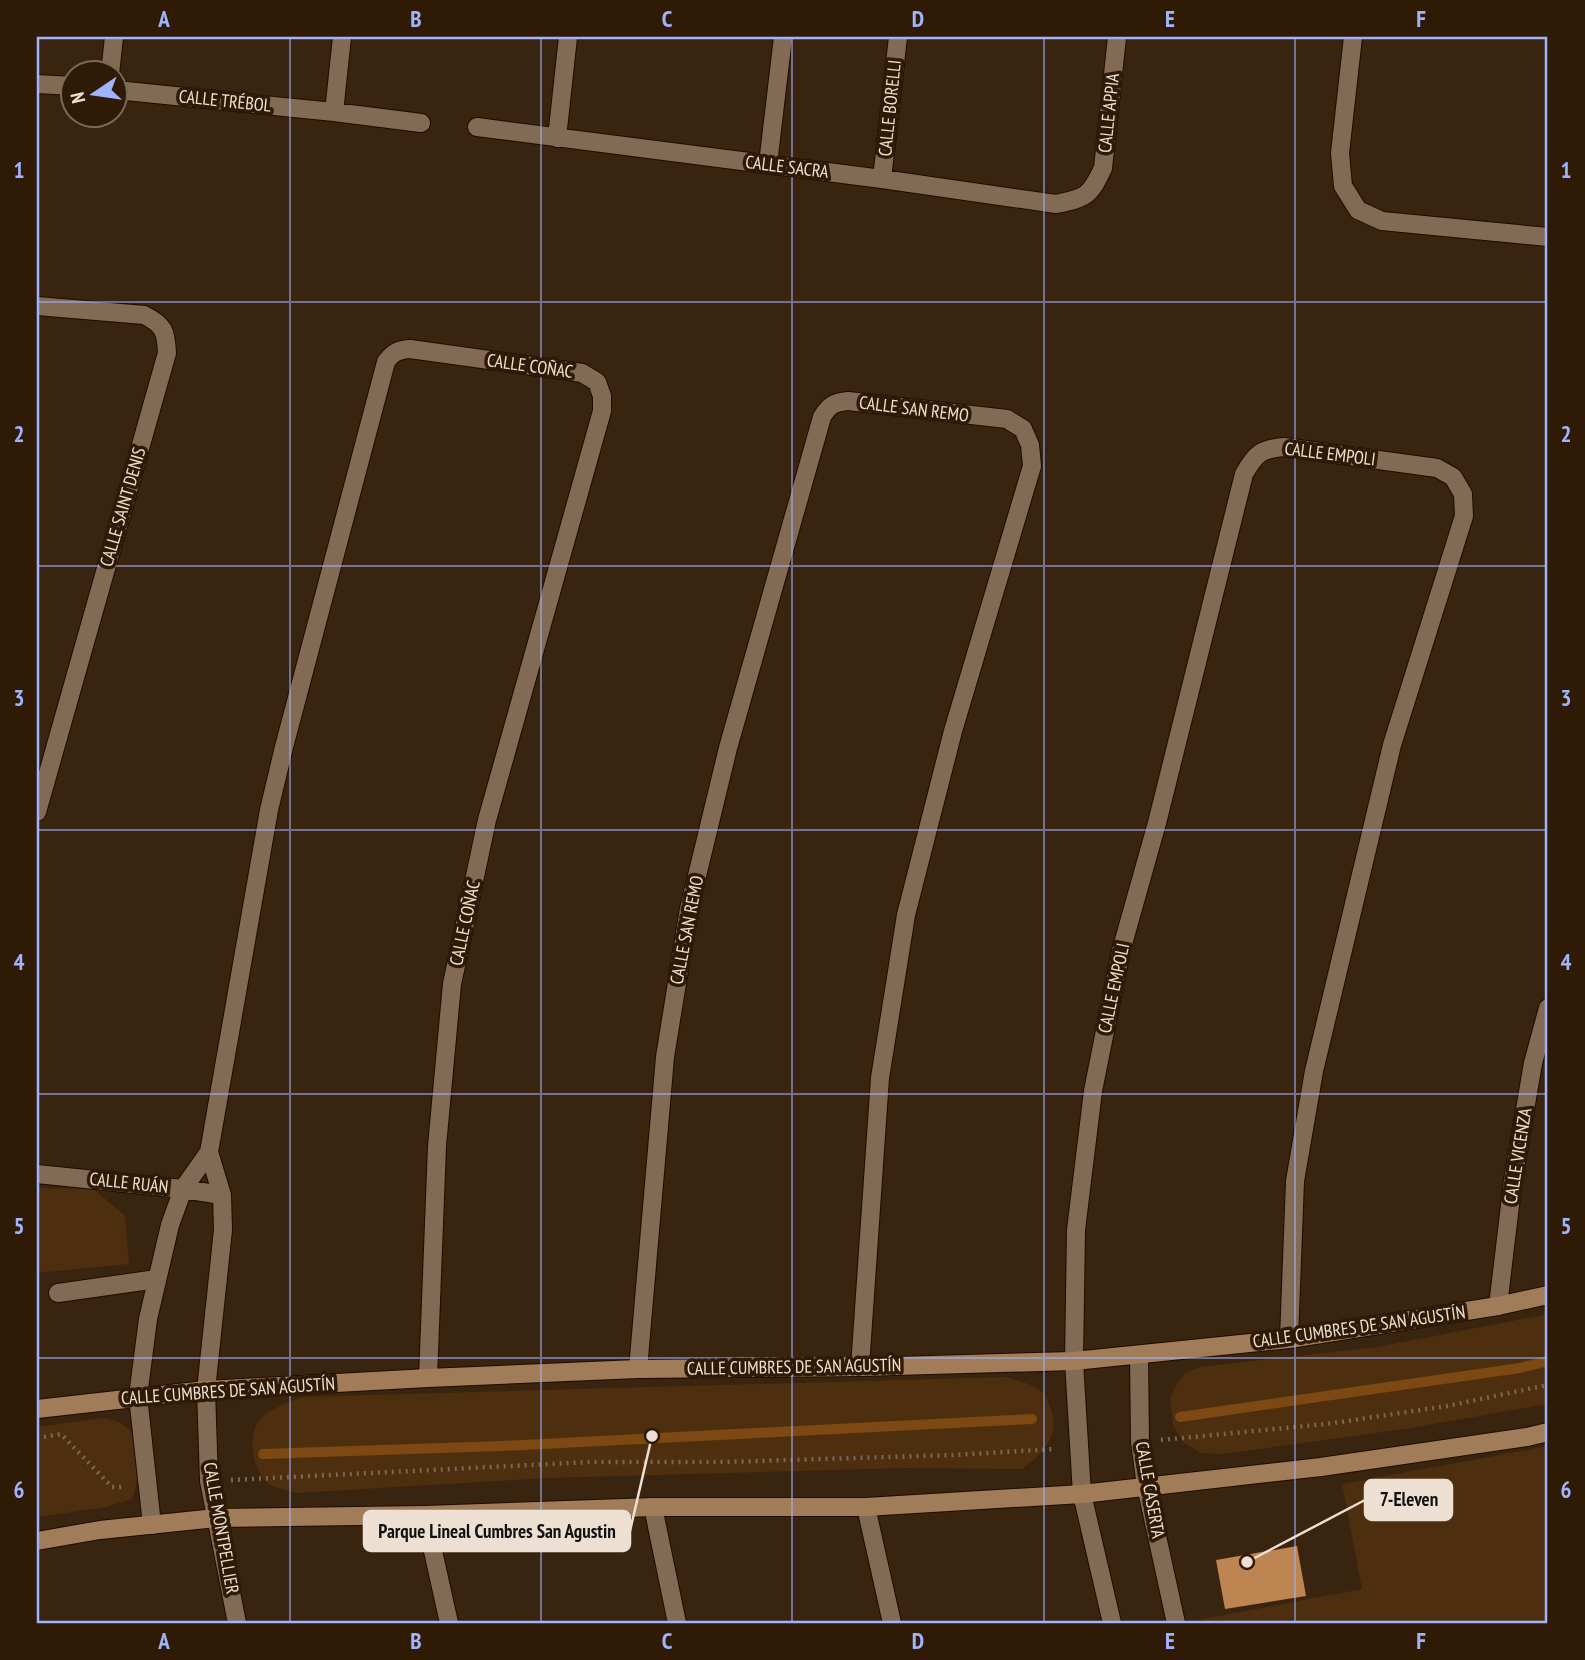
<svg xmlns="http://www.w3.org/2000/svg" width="1585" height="1660" viewBox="0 0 1585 1660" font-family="'PT Sans Narrow',sans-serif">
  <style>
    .green { fill: #4d2e0f }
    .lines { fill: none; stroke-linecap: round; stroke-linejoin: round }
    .stream { stroke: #7b4911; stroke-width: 10 }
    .building { fill: #bc8552 }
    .lane-casing { stroke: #1f0c00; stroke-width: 20 }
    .street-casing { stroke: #1f0c00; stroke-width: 20 }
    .secondary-casing { stroke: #1f0c00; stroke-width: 20 }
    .path { stroke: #7a6755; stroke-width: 4.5; stroke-dasharray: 2 5; stroke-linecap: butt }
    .lane { stroke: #826a54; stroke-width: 18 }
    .street { stroke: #826a54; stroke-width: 18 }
    .secondary { stroke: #a17c59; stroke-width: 18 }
    .grid { fill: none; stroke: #a0b3fd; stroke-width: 2; stroke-opacity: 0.55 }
    .labels { text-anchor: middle; stroke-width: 7; stroke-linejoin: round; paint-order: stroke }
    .street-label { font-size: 18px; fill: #eedfd3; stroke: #2f1a06 }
    .leader { fill: none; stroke: #eedfd3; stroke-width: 2.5 }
    .callout-dot { fill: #eedfd3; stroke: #2f1a06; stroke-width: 2.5 }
    .callout { fill: #eedfd3; stroke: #eedfd3; stroke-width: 2.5 }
    .callout-label { font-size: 19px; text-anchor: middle; font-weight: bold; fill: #111 }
    .neatline { fill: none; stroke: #a0b3fd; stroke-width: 2.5 }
    .grid-label { font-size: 23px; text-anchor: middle; font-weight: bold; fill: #a0b3fd }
  </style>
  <rect width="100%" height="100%" fill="#392410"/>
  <path class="green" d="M 37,1188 L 94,1189 L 125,1216 L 129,1264 L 37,1273 Z
    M 1548,1314 L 1548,1404 L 1405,1429 L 1222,1454 L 1201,1453 L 1184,1443 L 1173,1425 L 1170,1398 L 1177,1383 L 1186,1373 L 1200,1367 L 1377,1347 Z
    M 1005,1377 C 1018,1381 1036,1384 1045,1395 C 1047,1398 1048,1402 1049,1405 C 1062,1434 1044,1453 1022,1469 L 904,1468 L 550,1478 L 296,1493 C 288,1490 276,1489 269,1484 C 252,1471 246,1434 261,1418 C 268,1410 290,1402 301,1397 Z
    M 103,1418 C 108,1419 115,1420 119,1422 C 149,1438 140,1474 132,1499 L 106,1507 L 37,1517 L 37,1427 Z
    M 1548,1446 L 1548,1623 L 1205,1623 L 1202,1619 L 1362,1589 L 1342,1484 Z"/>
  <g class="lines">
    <path class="stream" d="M 1180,1417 L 1520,1368 L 1548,1361
      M 263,1454 L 501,1446 L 1032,1419"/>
  </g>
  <path class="building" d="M 1297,1546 L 1306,1596 L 1225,1609 L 1216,1560 Z"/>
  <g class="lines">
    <g class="lane-casing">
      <path id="lane" d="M 58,1293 L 157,1279"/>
    </g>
    <g class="street-casing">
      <path id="street" d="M 1353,37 L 1340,153 L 1343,186 L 1358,210 L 1382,221 L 1548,237
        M 110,74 L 114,37
        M 37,84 L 74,86
        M 116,90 L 334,112 L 421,123
        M 334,112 L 342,37
        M 477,127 L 882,179 L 1056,204 C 1086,198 1090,196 1103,168 L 1117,37
        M 557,138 L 568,37
        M 768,164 L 783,37
        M 882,179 L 898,37
        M 37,306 L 144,315 C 164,325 166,331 167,353 L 37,812
        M 209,1152 L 222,1195 L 223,1230 L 206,1390 L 209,1481 L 237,1623
        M 37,1174 L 183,1189 L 222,1195
        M 1498,1306 L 1513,1180 L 1533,1063 L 1548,1008
        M 1139,1355 L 1140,1442 L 1146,1486 L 1176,1623
        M 638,1369 L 665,1057 L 689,909 L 728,748 L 822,417 C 829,405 835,402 848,401 L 1007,419 L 1023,429 L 1030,445 L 1032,466 L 953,731 L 906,915 L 880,1078 L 860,1367
        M 653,1507 L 677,1623
        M 866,1507 L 892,1623
        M 425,1515 L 449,1623
        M 152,1525 L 138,1396 L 148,1319 L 170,1225 L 183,1189 L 209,1152 L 269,810 L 284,747 L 386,362 C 393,352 398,350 410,349 L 582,373 L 597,382 L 602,396 L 602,411 L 487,820 L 452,984 L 437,1146 L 428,1378
        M 1112,1623 L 1082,1494 L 1074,1361 L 1076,1230 L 1093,1091 L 1121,951 L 1157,823 L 1244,474 C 1256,453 1261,449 1284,447 L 1437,468 L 1453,477 L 1463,494 L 1464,516 L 1392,745 L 1314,1071 L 1295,1181 L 1289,1339"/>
    </g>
    <g class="secondary-casing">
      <path id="secondary" d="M 37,1409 L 206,1390 L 428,1378 L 638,1369 L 860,1367 L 1074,1361 L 1289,1339 L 1498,1306 L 1548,1295
        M 37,1541 L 100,1530 L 216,1518 L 425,1515 L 653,1507 L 866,1507 L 1082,1494 L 1321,1467 L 1527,1437 L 1548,1432"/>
    </g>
    <path class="path" d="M 37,1438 L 61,1434 L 112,1487 L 125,1487
      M 1161,1440 L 1327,1424 L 1447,1406 L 1548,1385
      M 231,1480 L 590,1462 L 724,1462 L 953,1455 L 1055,1449"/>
    <use href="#lane" class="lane"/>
    <use href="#street" class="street"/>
    <use href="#secondary" class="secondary"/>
  </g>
  <path class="grid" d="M 290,37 L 290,1623M 541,37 L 541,1623M 792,37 L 792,1623M 1044,37 L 1044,1623M 1295,37 L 1295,1623M 37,302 L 1548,302M 37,566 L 1548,566M 37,830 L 1548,830M 37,1094 L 1548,1094M 37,1358 L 1548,1358"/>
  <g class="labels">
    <g class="street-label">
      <text transform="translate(225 101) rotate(6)" y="6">CALLE TRÉBOL</text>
      <text transform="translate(890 108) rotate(-84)" y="6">CALLE BORELLI</text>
      <text transform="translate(1109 113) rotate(-84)" y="6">CALLE APPIA</text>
      <text transform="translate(787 167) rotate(7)" y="6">CALLE SACRA</text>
      <text transform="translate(530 366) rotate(8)" y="6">CALLE COÑAC</text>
      <text transform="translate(914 409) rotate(7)" y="6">CALLE SAN REMO</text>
      <text transform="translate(1330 454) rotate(7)" y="6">CALLE EMPOLI</text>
      <text transform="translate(123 507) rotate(-74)" y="6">CALLE SAINT DENIS</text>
      <text transform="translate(465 923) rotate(-78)" y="6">CALLE COÑAC</text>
      <text transform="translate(687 930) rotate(-79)" y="6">CALLE SAN REMO</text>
      <text transform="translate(1114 988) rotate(-78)" y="6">CALLE EMPOLI</text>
      <text transform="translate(1518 1156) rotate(-81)" y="6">CALLE VICENZA</text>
      <text transform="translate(129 1183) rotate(6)" y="6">CALLE RUÁN</text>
      <text transform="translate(1359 1327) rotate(-8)" y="6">CALLE CUMBRES DE SAN AGUSTÍN</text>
      <text transform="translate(794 1367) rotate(-1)" y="6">CALLE CUMBRES DE SAN AGUSTÍN</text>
      <text transform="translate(228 1391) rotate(-4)" y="6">CALLE CUMBRES DE SAN AGUSTÍN</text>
      <text transform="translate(1150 1490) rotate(80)" y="6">CALLE CASERTA</text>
      <text transform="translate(221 1528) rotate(80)" y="6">CALLE MONTPELLIER</text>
    </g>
  </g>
  <path class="leader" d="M1247 1562L1365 1500M652 1436L630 1531"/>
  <g class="callout-dot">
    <circle cx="1247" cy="1562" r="7"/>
    <circle cx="652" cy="1436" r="7"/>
  </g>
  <g class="callout">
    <rect x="1365" y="1480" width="87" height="40" rx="7"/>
    <rect x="364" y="1511" width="266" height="40" rx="7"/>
  </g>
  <g class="callout-label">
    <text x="1409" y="1506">7-Eleven</text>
    <text x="497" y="1538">Parque Lineal Cumbres San Agustin</text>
  </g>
  <rect width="1585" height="1660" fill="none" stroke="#2f1a06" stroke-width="77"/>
  <g transform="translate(94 94) rotate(257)"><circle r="33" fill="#2f1a06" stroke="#7b6958" stroke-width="2"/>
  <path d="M0-5L12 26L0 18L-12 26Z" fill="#a0b3fd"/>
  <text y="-10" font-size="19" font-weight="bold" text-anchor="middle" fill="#eedfd3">N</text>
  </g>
  <rect x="38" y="38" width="1508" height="1584" class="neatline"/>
  <g class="grid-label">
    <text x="164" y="27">A</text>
    <text x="416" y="27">B</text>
    <text x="667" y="27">C</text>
    <text x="918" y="27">D</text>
    <text x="1170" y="27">E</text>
    <text x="1421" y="27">F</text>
    <text x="19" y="178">1</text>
    <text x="1566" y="178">1</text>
    <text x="19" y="442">2</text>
    <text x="1566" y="442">2</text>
    <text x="19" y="706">3</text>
    <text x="1566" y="706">3</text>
    <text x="19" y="970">4</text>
    <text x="1566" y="970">4</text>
    <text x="19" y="1234">5</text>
    <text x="1566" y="1234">5</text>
    <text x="19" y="1498">6</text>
    <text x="1566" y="1498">6</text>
    <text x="164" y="1649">A</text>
    <text x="416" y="1649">B</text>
    <text x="667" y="1649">C</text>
    <text x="918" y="1649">D</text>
    <text x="1170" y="1649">E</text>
    <text x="1421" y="1649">F</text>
  </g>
</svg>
